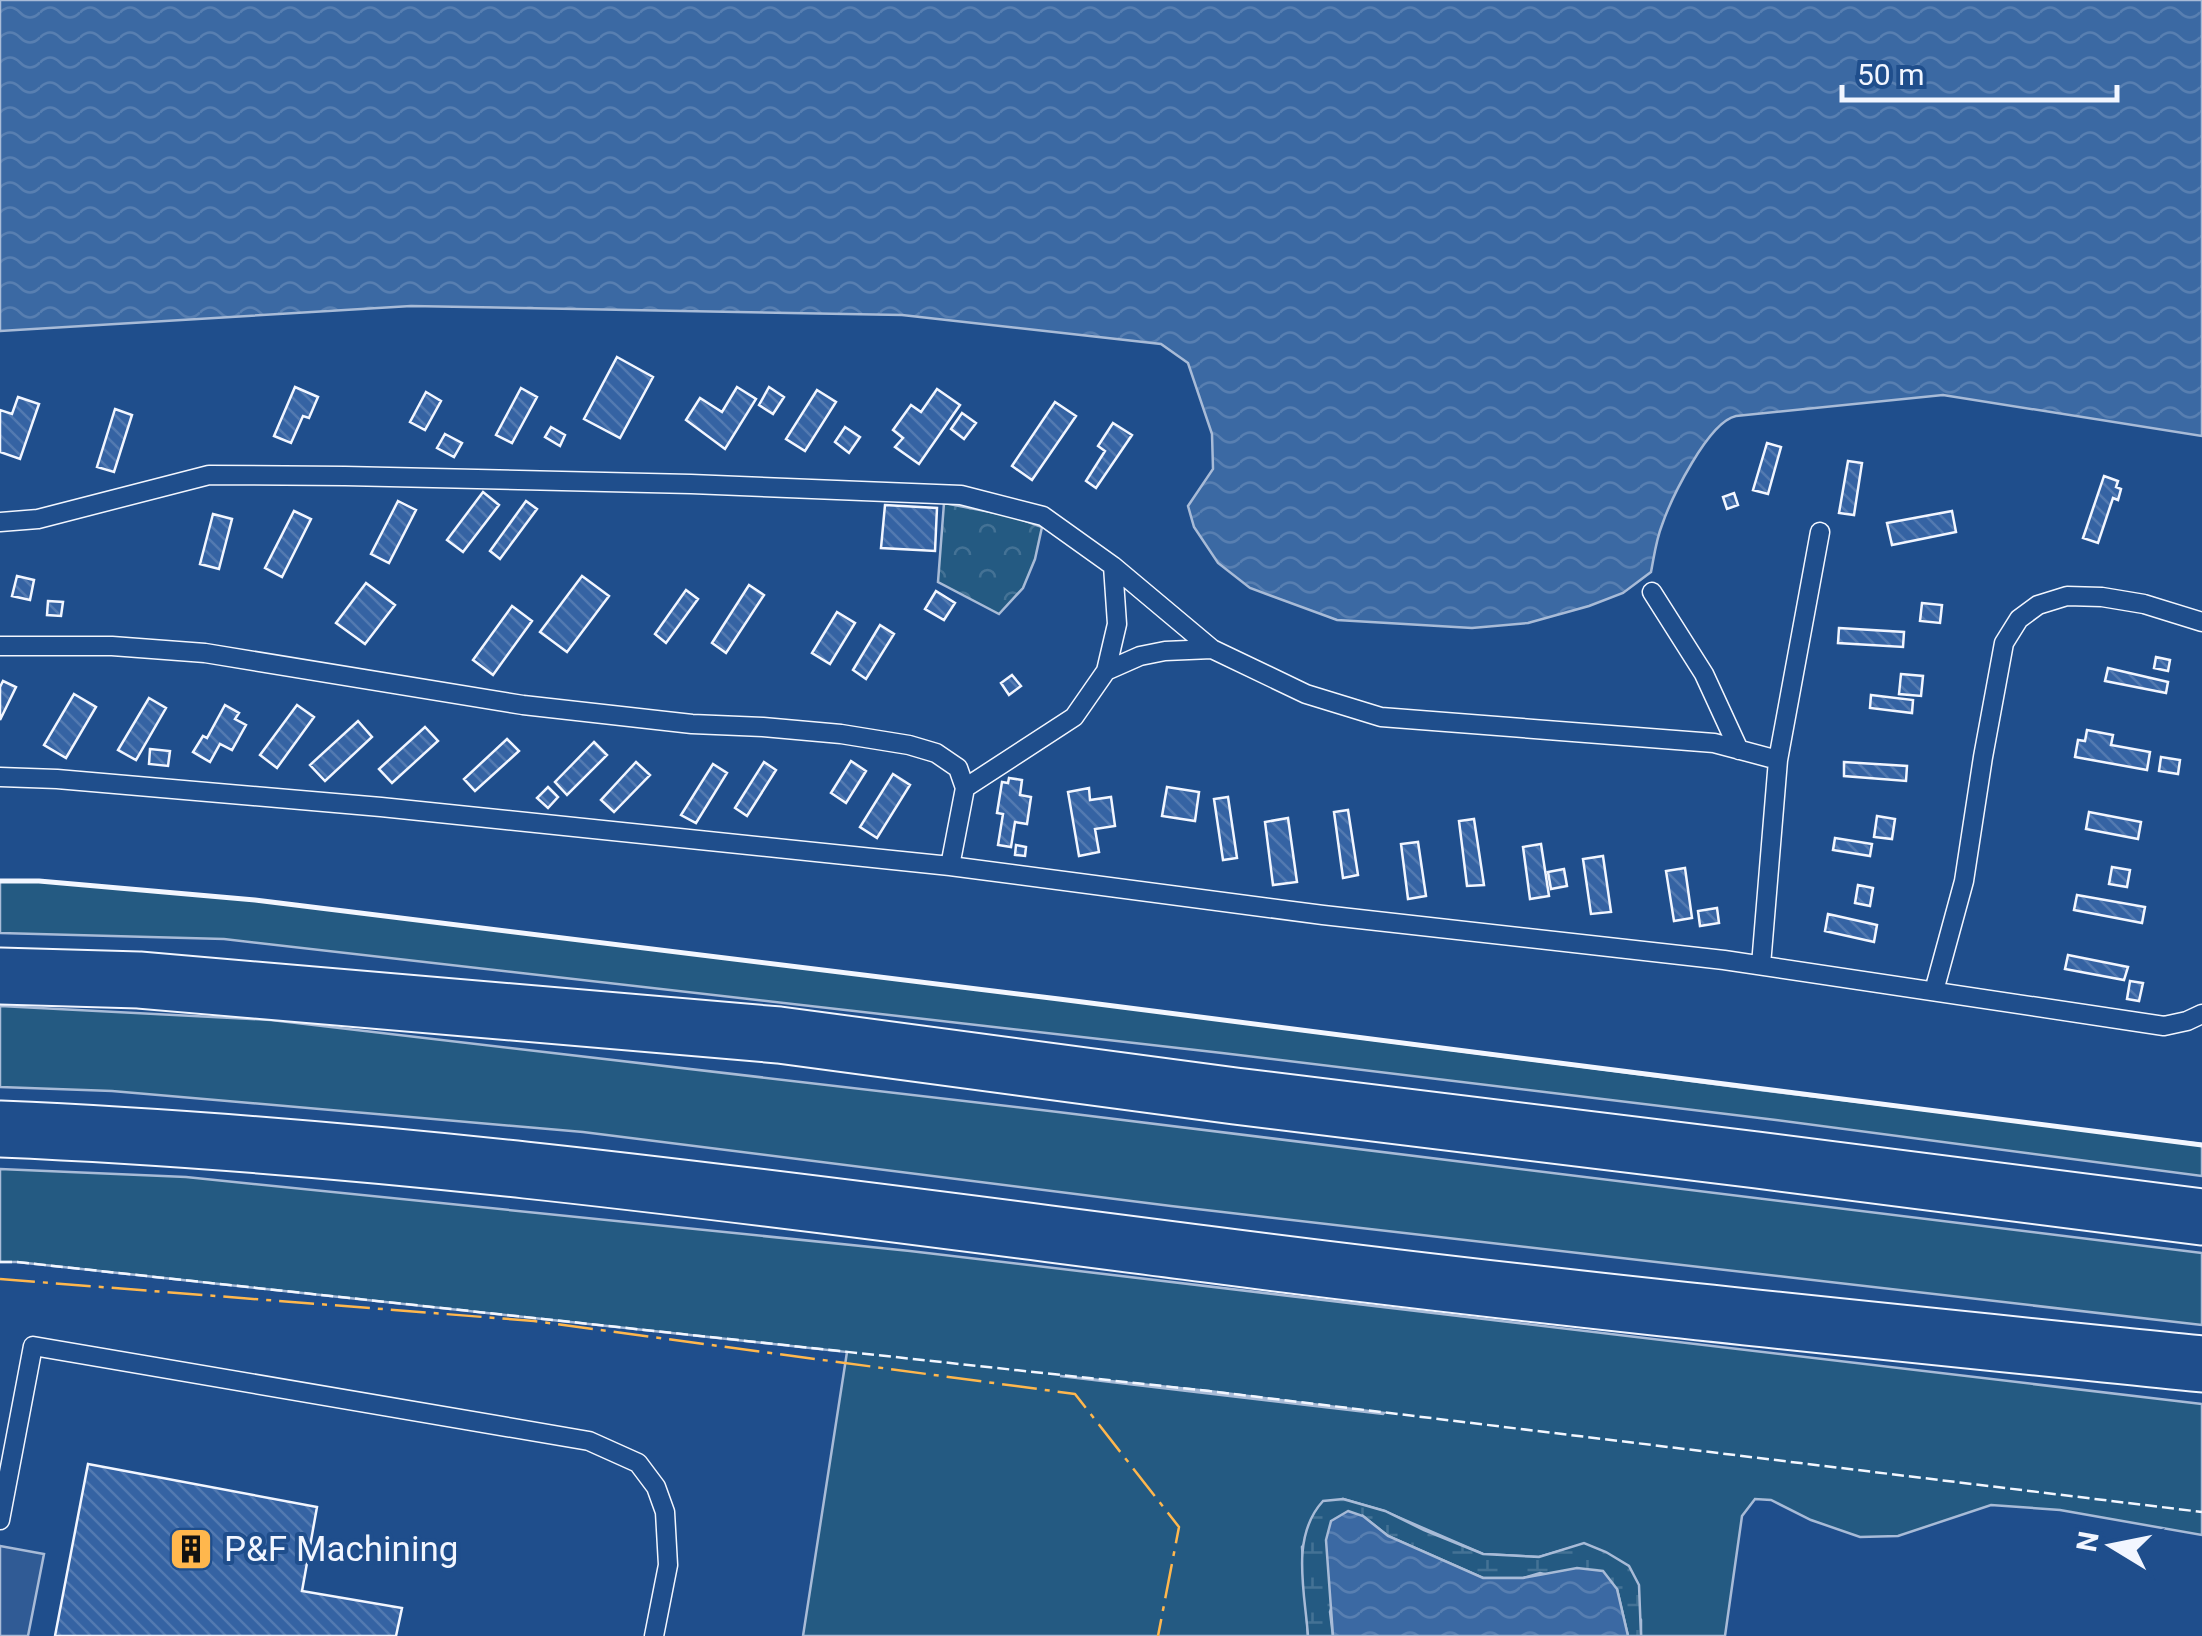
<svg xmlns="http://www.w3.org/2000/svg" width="2202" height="1636" viewBox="0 0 2202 1636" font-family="Roboto,sans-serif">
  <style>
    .green { fill: #245a82; stroke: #a8bbd7; stroke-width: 2.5; fill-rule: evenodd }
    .wetland { fill: url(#wetland-marsh); stroke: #a8bbd7; stroke-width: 2.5 }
    .park { fill: url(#park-crowns); stroke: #a8bbd7; stroke-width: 2.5 }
    .parking { fill: #305b95; stroke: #a8bbd7; stroke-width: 2.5 }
    .water { fill: url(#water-waves); stroke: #a8bbd7; stroke-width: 2.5 }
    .building { fill: url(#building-back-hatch); stroke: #f2f6ff; stroke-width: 2.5 }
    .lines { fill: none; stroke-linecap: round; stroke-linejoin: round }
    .service-casing { stroke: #f2f6ff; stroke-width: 21 }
    .motorway-casing { stroke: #f2f6ff; stroke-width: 59 }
    .service { stroke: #1f4e8c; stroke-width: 18 }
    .motorway { stroke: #1f4e8c; stroke-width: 55 }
    .fence { stroke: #f2f6ff; stroke-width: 2.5; stroke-dasharray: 12 5; stroke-linecap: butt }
    .wall { stroke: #f2f6ff; stroke-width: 5 }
    .power { stroke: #ffb74d; stroke-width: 2.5; stroke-dasharray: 35 8 5 8; stroke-linecap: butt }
    .labels { text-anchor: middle; stroke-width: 8; stroke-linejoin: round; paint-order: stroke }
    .poi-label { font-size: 35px; fill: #f2f6ff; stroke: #1f4e8c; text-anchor: start }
  </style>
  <defs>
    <pattern id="wetland-marsh" width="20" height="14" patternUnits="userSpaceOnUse" patternTransform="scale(2.5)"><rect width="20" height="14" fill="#245a82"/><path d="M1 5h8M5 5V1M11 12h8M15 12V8" fill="none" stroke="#447295"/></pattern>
    <pattern id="park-crowns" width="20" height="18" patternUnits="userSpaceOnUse" patternTransform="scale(2.5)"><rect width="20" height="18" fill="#245a82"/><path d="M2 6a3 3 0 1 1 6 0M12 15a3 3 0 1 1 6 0" fill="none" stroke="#447295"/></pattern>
    <pattern id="water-waves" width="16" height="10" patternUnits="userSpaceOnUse" patternTransform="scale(2.5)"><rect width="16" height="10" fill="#3b69a3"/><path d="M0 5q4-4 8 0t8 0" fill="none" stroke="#587fb1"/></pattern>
    <pattern id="building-back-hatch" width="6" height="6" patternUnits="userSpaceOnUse" patternTransform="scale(2.5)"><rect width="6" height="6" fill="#3563a3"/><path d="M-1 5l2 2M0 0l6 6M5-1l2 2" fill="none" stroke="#537ab1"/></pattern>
  </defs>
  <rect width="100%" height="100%" fill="#1f4e8c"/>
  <path class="green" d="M 0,881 L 39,881 L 255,900 L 1059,999 L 1760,1090 L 2202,1144 L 2202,1176 L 1776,1120 L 1222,1053 L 224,939 L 0,933 Z
    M 0,1006 L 271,1020 L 1058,1112 L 2202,1253 L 2202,1325 L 1171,1206 L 583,1132 L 112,1091 L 0,1087 Z
    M 0,1169 L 186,1177 L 910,1251 L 2202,1404 L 2202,1535 L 2060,1510 L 1991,1505 L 1898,1536 L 1860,1537 L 1811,1520 L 1771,1500 L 1755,1499 L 1742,1516 L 1725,1636 L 1641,1636 L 1641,1620 L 1584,1544 L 1539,1557 L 1483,1554 L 1384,1511 L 1343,1499 L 1302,1547 L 1308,1636 L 803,1636 L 847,1352 L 17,1262 L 0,1262 ZM 1060,1376 L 1209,1391 L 1384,1413 L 1383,1414 Z"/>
  <path class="wetland" d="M 1343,1499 L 1385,1511 L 1424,1530 L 1483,1554 L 1539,1557 L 1584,1543 L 1606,1552 L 1629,1566 L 1639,1585 L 1641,1636 L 1628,1636 L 1617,1589 L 1540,1573 L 1523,1578 L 1483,1578 L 1388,1536 L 1363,1516 L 1330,1612 L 1333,1636 L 1308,1636 C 1305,1592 1290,1537 1323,1501 Z"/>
  <path class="park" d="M 944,503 L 1011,516 L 1042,527 L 1035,559 L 1023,588 L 999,614 L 938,582 Z"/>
  <path class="parking" d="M 0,1546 L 44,1554 L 28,1636 L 0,1636 Z"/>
  <path class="water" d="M 0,0 L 2202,0 L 2202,436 L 1943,395 L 1736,416 C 1708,422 1671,499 1662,525 C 1656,540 1654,557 1651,572 L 1623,593 L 1589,606 L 1528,623 L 1472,628 L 1337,620 L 1250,588 L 1218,563 L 1194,527 L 1188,506 L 1213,469 L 1212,434 L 1188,363 L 1161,344 L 902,315 L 411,306 L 0,331 Z
    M 1348,1511 L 1363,1516 L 1388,1536 L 1483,1578 L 1523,1578 L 1577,1568 L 1603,1571 L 1617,1589 L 1628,1636 L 1333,1636 L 1326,1540 L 1331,1521 Z"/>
  <path class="building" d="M 617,357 L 653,377 L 620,438 L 584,419 Z
    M 295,387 L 318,397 L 309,418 L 303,416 L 291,443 L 274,436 Z
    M 737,387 L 756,399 L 725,449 L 686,420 L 700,398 L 722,412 Z
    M 769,387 L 784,397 L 773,414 L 759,405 Z
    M 521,388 L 537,397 L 512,443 L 496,435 Z
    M 937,389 L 960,405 L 919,464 L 895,447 L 903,438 L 893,430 L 911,405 L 921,412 Z
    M 817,390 L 836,402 L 805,451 L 786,439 Z
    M 426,392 L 441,401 L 425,430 L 410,422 Z
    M 18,397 L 39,404 L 20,459 L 0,452 L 0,410 L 12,414 Z
    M 1055,402 L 1076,416 L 1032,480 L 1012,466 Z
    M 115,409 L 132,415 L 114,472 L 97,467 Z
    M 962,413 L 976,423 L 964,439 L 951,429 Z
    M 1113,423 L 1132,435 L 1096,488 L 1086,481 L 1105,451 L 1098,446 Z
    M 551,427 L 565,435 L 560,446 L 545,437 Z
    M 845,427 L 860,437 L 849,453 L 835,442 Z
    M 445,434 L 462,443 L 454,457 L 437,448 Z
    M 1767,443 L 1781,447 L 1768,494 L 1753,490 Z
    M 1848,461 L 1862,463 L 1854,515 L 1839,513 Z
    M 2104,476 L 2118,481 L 2116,487 L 2121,489 L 2118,500 L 2113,498 L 2098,543 L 2083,538 Z
    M 483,492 L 499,505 L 463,552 L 447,540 Z
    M 1734,493 L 1738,505 L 1727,509 L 1723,497 Z
    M 398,501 L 416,510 L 389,563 L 371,554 Z
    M 526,501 L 537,509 L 500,559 L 490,551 Z
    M 885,505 L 937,508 L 935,551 L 881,548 Z
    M 294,511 L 311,519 L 282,577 L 265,568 Z
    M 1952,511 L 1956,532 L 1892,545 L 1887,523 Z
    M 213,514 L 232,519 L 219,569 L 200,564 Z
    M 17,576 L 34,580 L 30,600 L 12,596 Z
    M 582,576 L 609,596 L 567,652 L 540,632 Z
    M 366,583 L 395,605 L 365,644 L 336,623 Z
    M 749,585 L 764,595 L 726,653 L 712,643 Z
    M 686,590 L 698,599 L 666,643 L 655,634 Z
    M 936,591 L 955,603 L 944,620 L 925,609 Z
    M 48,601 L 63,602 L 61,616 L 47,615 Z
    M 1922,603 L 1942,605 L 1940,623 L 1920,621 Z
    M 512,606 L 532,621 L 493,675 L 473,660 Z
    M 837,612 L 855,623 L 830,664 L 812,653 Z
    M 880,625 L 894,634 L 866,679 L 853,670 Z
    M 1839,628 L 1904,632 L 1903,647 L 1838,643 Z
    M 2156,657 L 2170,660 L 2168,671 L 2154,668 Z
    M 2108,668 L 2168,682 L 2166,693 L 2105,681 Z
    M 1901,674 L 1923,676 L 1921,696 L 1899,694 Z
    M 1012,675 L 1021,686 L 1009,695 L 1001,683 Z
    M 3,681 L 16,687 L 0,720 L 0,687 Z
    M 74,694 L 96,707 L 66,758 L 44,745 Z
    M 1871,695 L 1913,700 L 1912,713 L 1870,708 Z
    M 149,698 L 166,708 L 136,760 L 118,750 Z
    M 225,705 L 239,713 L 235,719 L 246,725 L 232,750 L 220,744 L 210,762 L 193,752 L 203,736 L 207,738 Z
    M 297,705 L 314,717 L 277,768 L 260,755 Z
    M 358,721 L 372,737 L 325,781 L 310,765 Z
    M 425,727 L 438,741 L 392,783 L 379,769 Z
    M 2087,730 L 2113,735 L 2111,745 L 2150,752 L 2147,770 L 2075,757 L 2078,740 L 2085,741 Z
    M 507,739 L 519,751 L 475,791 L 464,779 Z
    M 594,742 L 607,755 L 567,795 L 555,782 Z
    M 150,749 L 170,751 L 168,766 L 149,764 Z
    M 2161,757 L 2180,760 L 2178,774 L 2159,771 Z
    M 851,761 L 866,771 L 846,803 L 831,793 Z
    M 636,762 L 650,775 L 614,812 L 601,800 Z
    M 764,762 L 776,770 L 747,816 L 735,808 Z
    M 1844,762 L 1907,766 L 1906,781 L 1844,776 Z
    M 713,764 L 727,773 L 696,823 L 681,815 Z
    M 893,774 L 910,785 L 877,838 L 860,827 Z
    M 1009,778 L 1022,780 L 1020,795 L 1031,797 L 1027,824 L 1015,822 L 1011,847 L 998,845 L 1003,814 L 997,813 L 1002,782 L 1008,783 Z
    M 548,787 L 558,797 L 548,808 L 537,798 Z
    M 1167,787 L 1199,792 L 1195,821 L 1162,816 Z
    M 1089,788 L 1090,800 L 1111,797 L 1115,826 L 1095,829 L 1099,852 L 1079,856 L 1068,792 Z
    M 1228,797 L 1237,858 L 1223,860 L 1214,799 Z
    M 1348,810 L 1358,875 L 1343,878 L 1334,812 Z
    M 2089,812 L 2141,822 L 2138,839 L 2086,829 Z
    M 1877,816 L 1895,819 L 1892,839 L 1874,837 Z
    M 1288,818 L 1297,882 L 1273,885 L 1265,822 Z
    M 1474,819 L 1484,885 L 1467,886 L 1459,821 Z
    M 1835,838 L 1872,844 L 1870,856 L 1833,850 Z
    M 1418,842 L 1426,896 L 1408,899 L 1401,844 Z
    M 1541,844 L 1549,896 L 1530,899 L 1523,847 Z
    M 1016,845 L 1026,847 L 1025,856 L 1015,855 Z
    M 1603,856 L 1611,912 L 1591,914 L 1583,859 Z
    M 2112,867 L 2130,870 L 2127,887 L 2109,884 Z
    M 1685,868 L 1692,918 L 1674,921 L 1666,871 Z
    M 1564,869 L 1567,886 L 1551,889 L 1548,872 Z
    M 1858,885 L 1873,888 L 1870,906 L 1855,903 Z
    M 2077,895 L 2145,907 L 2142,923 L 2074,910 Z
    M 1717,908 L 1719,923 L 1700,926 L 1698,911 Z
    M 1828,914 L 1877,925 L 1874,942 L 1825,931 Z
    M 2068,955 L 2128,967 L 2124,980 L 2065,969 Z
    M 2130,981 L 2143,983 L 2139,1001 L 2127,999 Z
    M 88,1464 L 317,1507 L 302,1591 L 402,1608 L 396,1636 L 55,1636 Z"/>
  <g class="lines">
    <g class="service-casing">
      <path id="service" d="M 0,522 L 38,519 L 209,475 L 345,476 L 691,484 L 961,495 L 1043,516 L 1113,566 L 1117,624 L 1106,671 L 1074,717 L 965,788 L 950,866 L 381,807 L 57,779 L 0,777
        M 1113,566 L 1212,649
        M 1652,592 L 1704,674 L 1739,750
        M 0,646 L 112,646 L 205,653 L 523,705 L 692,724 L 763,727 L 841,734 L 909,745 L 936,753 L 958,768 L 965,788
        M 1106,671 L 1140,656 L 1165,651 L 1212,649 L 1306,694 L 1381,717 L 1714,743 L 1778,760 L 1761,965
        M 1778,760 L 1820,532
        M 950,866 L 1323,915 L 1724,960 L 2164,1026 L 2187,1021 L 2202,1014
        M 1934,991 L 1964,881 L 1983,757 L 2004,643 L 2019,619 L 2038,605 L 2067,596 L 2102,597 L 2144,604 L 2202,622
        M 0,1520 L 33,1346 L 589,1441 L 638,1463 L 656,1487 L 665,1512 L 668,1565 L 654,1636"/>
    </g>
    <g class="motorway-casing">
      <path id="motorway" d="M 0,976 L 139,980 L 779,1035 L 1235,1096 L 1757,1160 L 2202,1217
        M 0,1129 C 405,1146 805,1203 1206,1254 C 1537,1297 1870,1330 2202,1364"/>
    </g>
    <use href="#service" class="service"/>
    <use href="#motorway" class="motorway"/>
    <path class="fence" d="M 0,1262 L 17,1262 L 1209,1391 L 2202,1512"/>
    <path class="wall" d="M 0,881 L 39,881 L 255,900 L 1059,999 L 2202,1145"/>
    <path class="power" d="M 0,1279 L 534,1321 L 1075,1394 L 1179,1527 L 1158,1636"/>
  </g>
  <defs>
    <g id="building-square" transform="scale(2.25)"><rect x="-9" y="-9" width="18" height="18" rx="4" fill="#ffb74d" stroke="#1f4e8c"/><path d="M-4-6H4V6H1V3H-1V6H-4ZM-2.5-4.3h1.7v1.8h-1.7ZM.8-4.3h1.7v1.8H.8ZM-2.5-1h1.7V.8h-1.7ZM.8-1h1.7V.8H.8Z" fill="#111"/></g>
  </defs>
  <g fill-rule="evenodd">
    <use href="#building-square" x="191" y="1549"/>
  </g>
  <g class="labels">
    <g class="poi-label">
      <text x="224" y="1561">P&amp;F Machining</text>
    </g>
  </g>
  <g transform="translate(2112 1546) rotate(280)" stroke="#1f4e8c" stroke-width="8" paint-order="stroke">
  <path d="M0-8L18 38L0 25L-18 38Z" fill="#f2f6ff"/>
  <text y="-15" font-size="28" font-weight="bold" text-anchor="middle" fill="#f2f6ff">N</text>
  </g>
  <path d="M1842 85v15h275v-15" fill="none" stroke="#f2f6ff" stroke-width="5"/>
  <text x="1857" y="85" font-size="30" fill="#f2f6ff" stroke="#1f4e8c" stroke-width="8" paint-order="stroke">50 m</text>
</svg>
